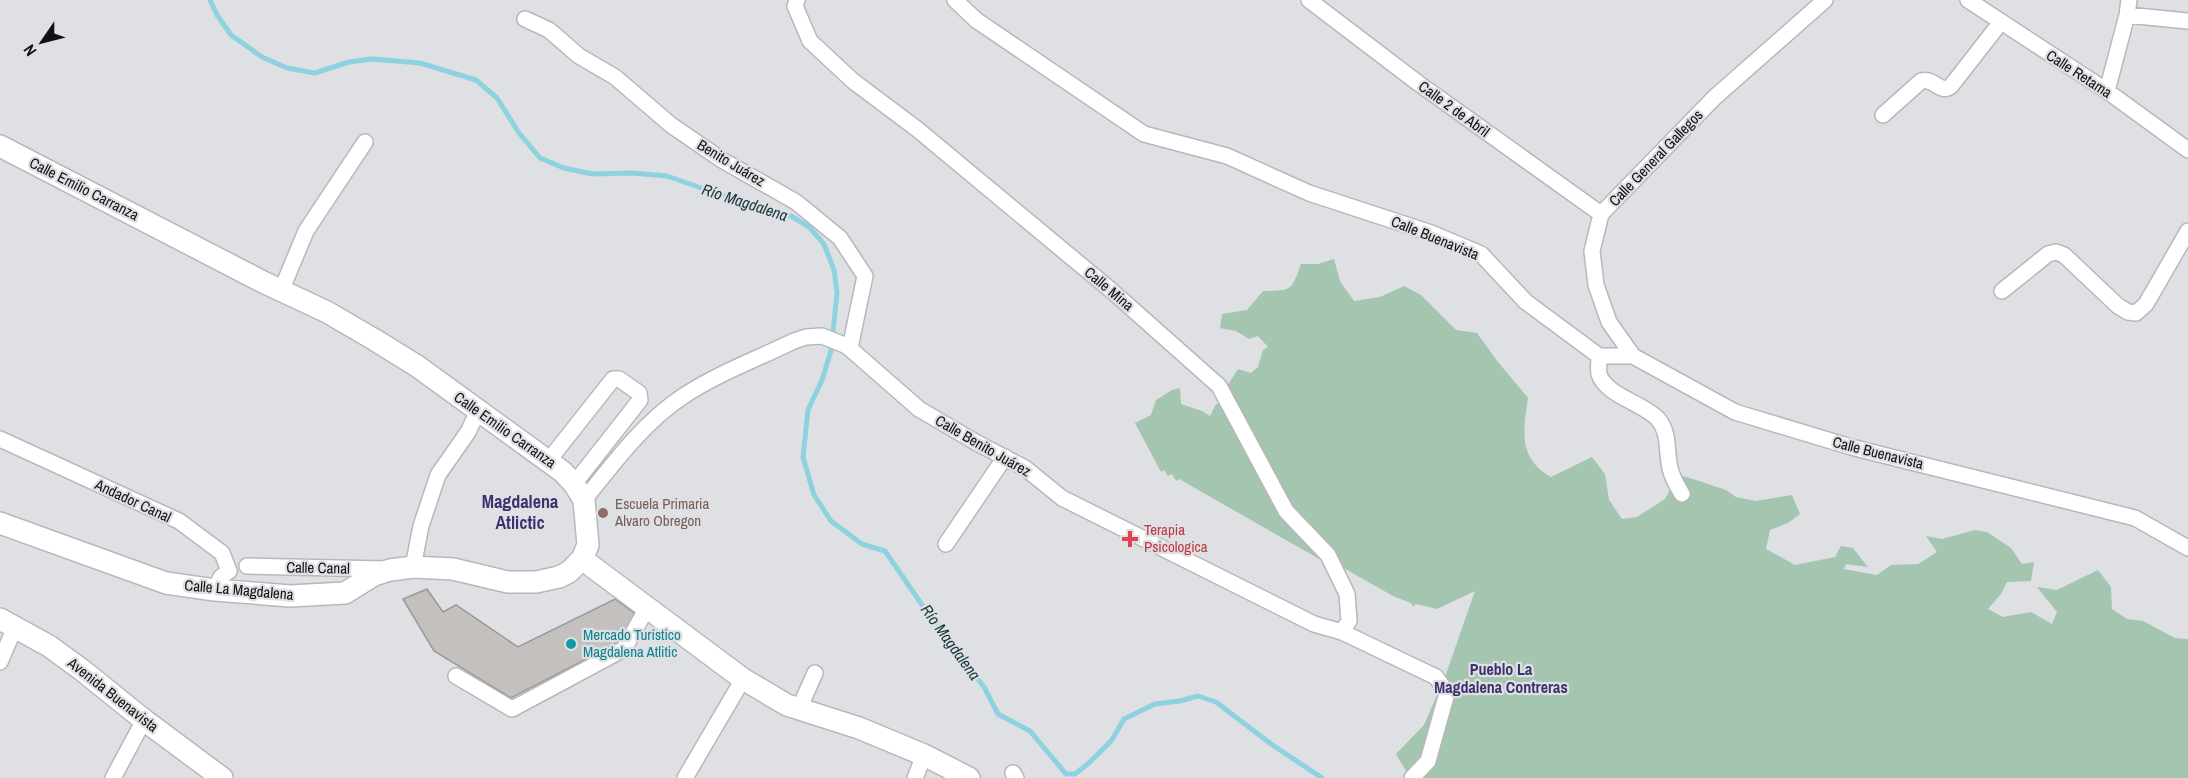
<svg xmlns="http://www.w3.org/2000/svg" width="2188" height="778" viewBox="0 0 2188 778" font-family="'Archivo Narrow',sans-serif">
  <style>
    .green { fill: #a4c5af }
    .lines { fill: none; stroke-linecap: round; stroke-linejoin: round }
    .stream { stroke: #8ed2e0; stroke-width: 5 }
    .building { fill: #c3c0bd; stroke: #9b9896; stroke-width: 1.5 }
    .street-casing { stroke: #b6b8bb; stroke-width: 18 }
    .secondary-casing { stroke: #b6b8bb; stroke-width: 24 }
    .street { stroke: #fff; stroke-width: 15 }
    .secondary { stroke: #fff; stroke-width: 21 }
    .education-dot { fill: #8d6e63; stroke: #dee0e3; stroke-width: 2 }
    .health-dot { fill: #e0444e; stroke: #dee0e3; stroke-width: 2 }
    .culture-dot { fill: #0f9aa8; stroke: #dee0e3; stroke-width: 2 }
    .labels { text-anchor: middle; stroke-width: 4.5; stroke-linejoin: round; paint-order: stroke }
    .street-label { font-size: 15px; fill: #121213; stroke: #dee0e3 }
    .education-label { font-size: 15px; fill: #785e54; stroke: #dee0e3; text-anchor: start }
    .health-label { font-size: 15px; fill: #be3a42; stroke: #dee0e3; text-anchor: start }
    .culture-label { font-size: 15px; fill: #0d838f; stroke: #dee0e3; text-anchor: start }
    .water-label { font-size: 16px; font-style: italic; fill: #16383e; stroke: #dee0e3 }
    .neighbourhood-label { font-size: 16px; font-weight: bold; fill: #3e326e; stroke: #dee0e3 }
    .quarter-label { font-size: 18px; font-weight: bold; fill: #3e326e; stroke: #dee0e3 }
  </style>
  <rect width="100%" height="100%" fill="#dee0e3"/>
  <path class="green" d="M 1334,259 L 1340,281 L 1354,301 L 1380,297 L 1404,286 L 1421,295 L 1456,330 L 1477,333 L 1498,362 L 1528,398 C 1523,431 1518,458 1551,477 L 1592,457 L 1605,474 L 1609,500 L 1622,519 L 1637,517 L 1665,499 L 1677,476 L 1687,477 L 1726,490 L 1736,497 L 1756,501 L 1792,495 L 1800,514 L 1788,523 L 1770,530 L 1766,549 L 1795,565 L 1835,557 L 1841,546 L 1853,548 L 1868,567 L 1846,564 L 1844,569 L 1877,575 L 1891,565 L 1918,564 L 1937,552 L 1926,536 L 1942,539 L 1975,530 L 1987,532 L 2011,548 L 2022,564 L 2034,562 L 2031,581 L 2007,582 L 2001,594 L 1988,609 L 2003,617 L 2031,612 L 2052,624 L 2057,612 L 2037,587 L 2057,590 L 2098,570 L 2111,587 L 2112,609 L 2127,619 L 2143,621 L 2175,638 L 2188,639 L 2188,778 L 1410,778 L 1396,754 L 1424,725 L 1446,674 L 1475,591 L 1437,609 L 1416,604 L 1413,607 L 1411,603 L 1393,596 L 1333,562 L 1321,560 L 1179,479 L 1176,481 L 1172,474 L 1168,476 L 1164,470 L 1161,472 L 1135,423 L 1151,415 L 1156,400 L 1172,390 L 1180,388 L 1181,404 L 1202,411 L 1210,416 L 1216,404 L 1233,403 L 1227,386 L 1238,369 L 1251,373 L 1258,367 L 1263,350 L 1268,347 L 1258,336 L 1249,339 L 1236,331 L 1220,328 L 1222,314 L 1247,310 L 1263,291 C 1292,290 1291,292 1301,264 L 1318,264 Z"/>
  <g class="lines">
    <path class="stream" d="M 210,0 L 217,15 L 231,35 L 262,57 L 287,68 L 315,73 L 349,62 L 372,59 L 420,63 L 476,80 L 497,98 L 519,133 L 540,158 L 564,168 L 592,174 L 632,173 L 667,176 L 724,196 L 791,216 L 809,227 L 824,244 L 834,270 L 837,293 L 831,351 L 822,380 L 808,410 L 803,457 L 814,495 L 831,521 L 862,544 L 885,551 L 929,615 L 984,687 L 998,714 L 1030,731 L 1066,774 L 1075,774 L 1090,762 L 1112,740 L 1124,719 L 1155,704 L 1180,701 L 1198,696 L 1216,702 L 1271,744 L 1322,778"/>
  </g>
  <path class="building" d="M 427,589 L 443,612 L 456,605 L 518,647 L 615,599 L 637,615 L 623,640 L 511,698 L 434,651 L 403,599 Z"/>
  <g class="lines">
    <g class="street-casing">
      <path id="street" d="M 797,0 L 795,6 L 810,41 L 853,81 L 917,129 L 1112,291 L 1219,386 L 1286,511 L 1328,555 L 1347,594 L 1349,621 L 1342,632
        M 955,0 L 976,20 L 1144,134 L 1227,156 L 1309,193 L 1431,233 L 1481,254 L 1526,302 L 1599,356 L 1633,356 L 1735,412 L 1851,447 L 2135,518 L 2188,548
        M 1309,0 L 1418,83 L 1601,214
        M 1968,0 L 2107,91 L 2188,150
        M 2127,15 L 2188,21
        M 525,19 L 549,30 L 579,56 L 615,77 L 671,125 L 722,160 L 796,202 L 840,238 L 865,276 L 850,348
        M 2107,91 L 2127,15 L 2129,0
        M 1883,115 L 1921,81 C 1934,77 1940,95 1951,86 L 2001,22
        M 281,291 L 306,231 L 365,142
        M 2002,291 L 2048,254 L 2056,252 L 2064,255 L 2118,306 L 2128,312 L 2136,313 L 2146,304 L 2188,231
        M 1599,356 C 1599,361 1598,369 1599,374 C 1605,395 1643,403 1658,419 C 1670,433 1666,452 1670,468 C 1672,477 1677,486 1682,494
        M 1633,356 L 1609,322 L 1596,285 L 1592,251 L 1601,214 L 1715,97 L 1825,0
        M 0,439 L 179,521 L 222,553 L 229,571 L 221,577 L 215,590
        M 549,460 L 613,379 L 619,379 L 639,393 L 640,400 L 574,484
        M 584,500 C 613,464 643,423 682,397 C 716,374 757,359 794,341 L 806,337 L 822,336 L 847,346 L 919,409 L 977,443 L 1025,468 L 1062,498 L 1314,624 L 1342,632 L 1436,677 L 1447,693 L 1428,761 L 1412,778
        M 946,544 L 1005,457
        M 247,566 L 385,569
        M 413,567 L 421,526 L 438,475 L 468,432 L 478,411
        M 0,662 L 15,627
        M 456,676 L 512,709 L 624,649 L 647,608
        M 799,709 L 815,673
        M 1013,773 L 1016,778
        M 113,778 L 144,720
        M 685,778 L 743,679
        M 915,778 L 924,755"/>
    </g>
    <g class="secondary-casing">
      <path id="secondary" d="M 0,146 L 263,282 L 327,312 L 375,340 L 417,366 L 563,472 L 574,484 L 584,500 L 588,545 L 582,559 L 569,572 L 559,577 L 536,582 L 508,582 L 453,569 L 413,567 L 390,570 L 374,575 L 345,593 L 290,596 L 215,590 L 166,583 L 0,523
        M 582,559 L 743,679 L 787,705 L 859,728 L 924,755 L 969,778
        M 0,619 L 49,646 L 82,670 L 144,720 L 222,778"/>
    </g>
    <use href="#street" class="street"/>
    <use href="#secondary" class="secondary"/>
  </g>
  <circle class="education-dot" cx="603" cy="513" r="6"/>
  <path class="health-dot" d="M1127 530h6v6h6v6h-6v6h-6v-6h-6v-6h6z"/>
  <circle class="culture-dot" cx="571" cy="644" r="6"/>
  <g class="labels">
    <g class="street-label">
      <text transform="translate(2079 74) rotate(33)" y="5">Calle Retama</text>
      <text transform="translate(1454 109) rotate(36)" y="5">Calle 2 de Abril</text>
      <text transform="translate(1656 158) rotate(-46)" y="5">Calle General Gallegos</text>
      <text transform="translate(731 163) rotate(31)" y="5">Benito Juárez</text>
      <text transform="translate(84 189) rotate(27)" y="5">Calle Emilio Carranza</text>
      <text transform="translate(1435 238) rotate(22)" y="5">Calle Buenavista</text>
      <text transform="translate(1109 289) rotate(40)" y="5">Calle Mina</text>
      <text transform="translate(505 430) rotate(35)" y="5">Calle Emilio Carranza</text>
      <text transform="translate(983 446) rotate(30)" y="5">Calle Benito Juárez</text>
      <text transform="translate(1878 453) rotate(14)" y="5">Calle Buenavista</text>
      <text transform="translate(133 501) rotate(25)" y="5">Andador Canal</text>
      <text transform="translate(318 568) rotate(1)" y="5">Calle Canal</text>
      <text transform="translate(239 590) rotate(5)" y="5">Calle La Magdalena</text>
      <text transform="translate(113 695) rotate(38)" y="5">Avenida Buenavista</text>
    </g>
    <g class="education-label">
      <text x="615" y="509">Escuela Primaria<tspan x="615" dy="17">Alvaro Obregon</tspan></text>
    </g>
    <g class="health-label">
      <text x="1144" y="535">Terapia<tspan x="1144" dy="17">Psicologica</tspan></text>
    </g>
    <g class="culture-label">
      <text x="583" y="640">Mercado Turístico<tspan x="583" dy="17">Magdalena Atlitic</tspan></text>
    </g>
    <g class="water-label">
      <text transform="translate(745 202) rotate(18)" y="6">Río Magdalena</text>
      <text transform="translate(951 642) rotate(54)" y="6">Río Magdalena</text>
    </g>
    <g class="neighbourhood-label">
      <text x="1501" y="675">Pueblo La<tspan x="1501" dy="18">Magdalena Contreras</tspan></text>
    </g>
    <g class="quarter-label">
      <text x="520" y="508">Magdalena<tspan x="520" dy="21">Atlictic</tspan></text>
    </g>
  </g>
  <g transform="translate(42 42) rotate(235)" stroke="#dee0e3" stroke-width="4.5" paint-order="stroke">
  <path d="M0-4.5L10 22L0 15L-10 22Z" fill="#121213"/>
  <text y="-9" font-size="16" font-weight="bold" text-anchor="middle" fill="#121213">N</text>
  </g>
</svg>
